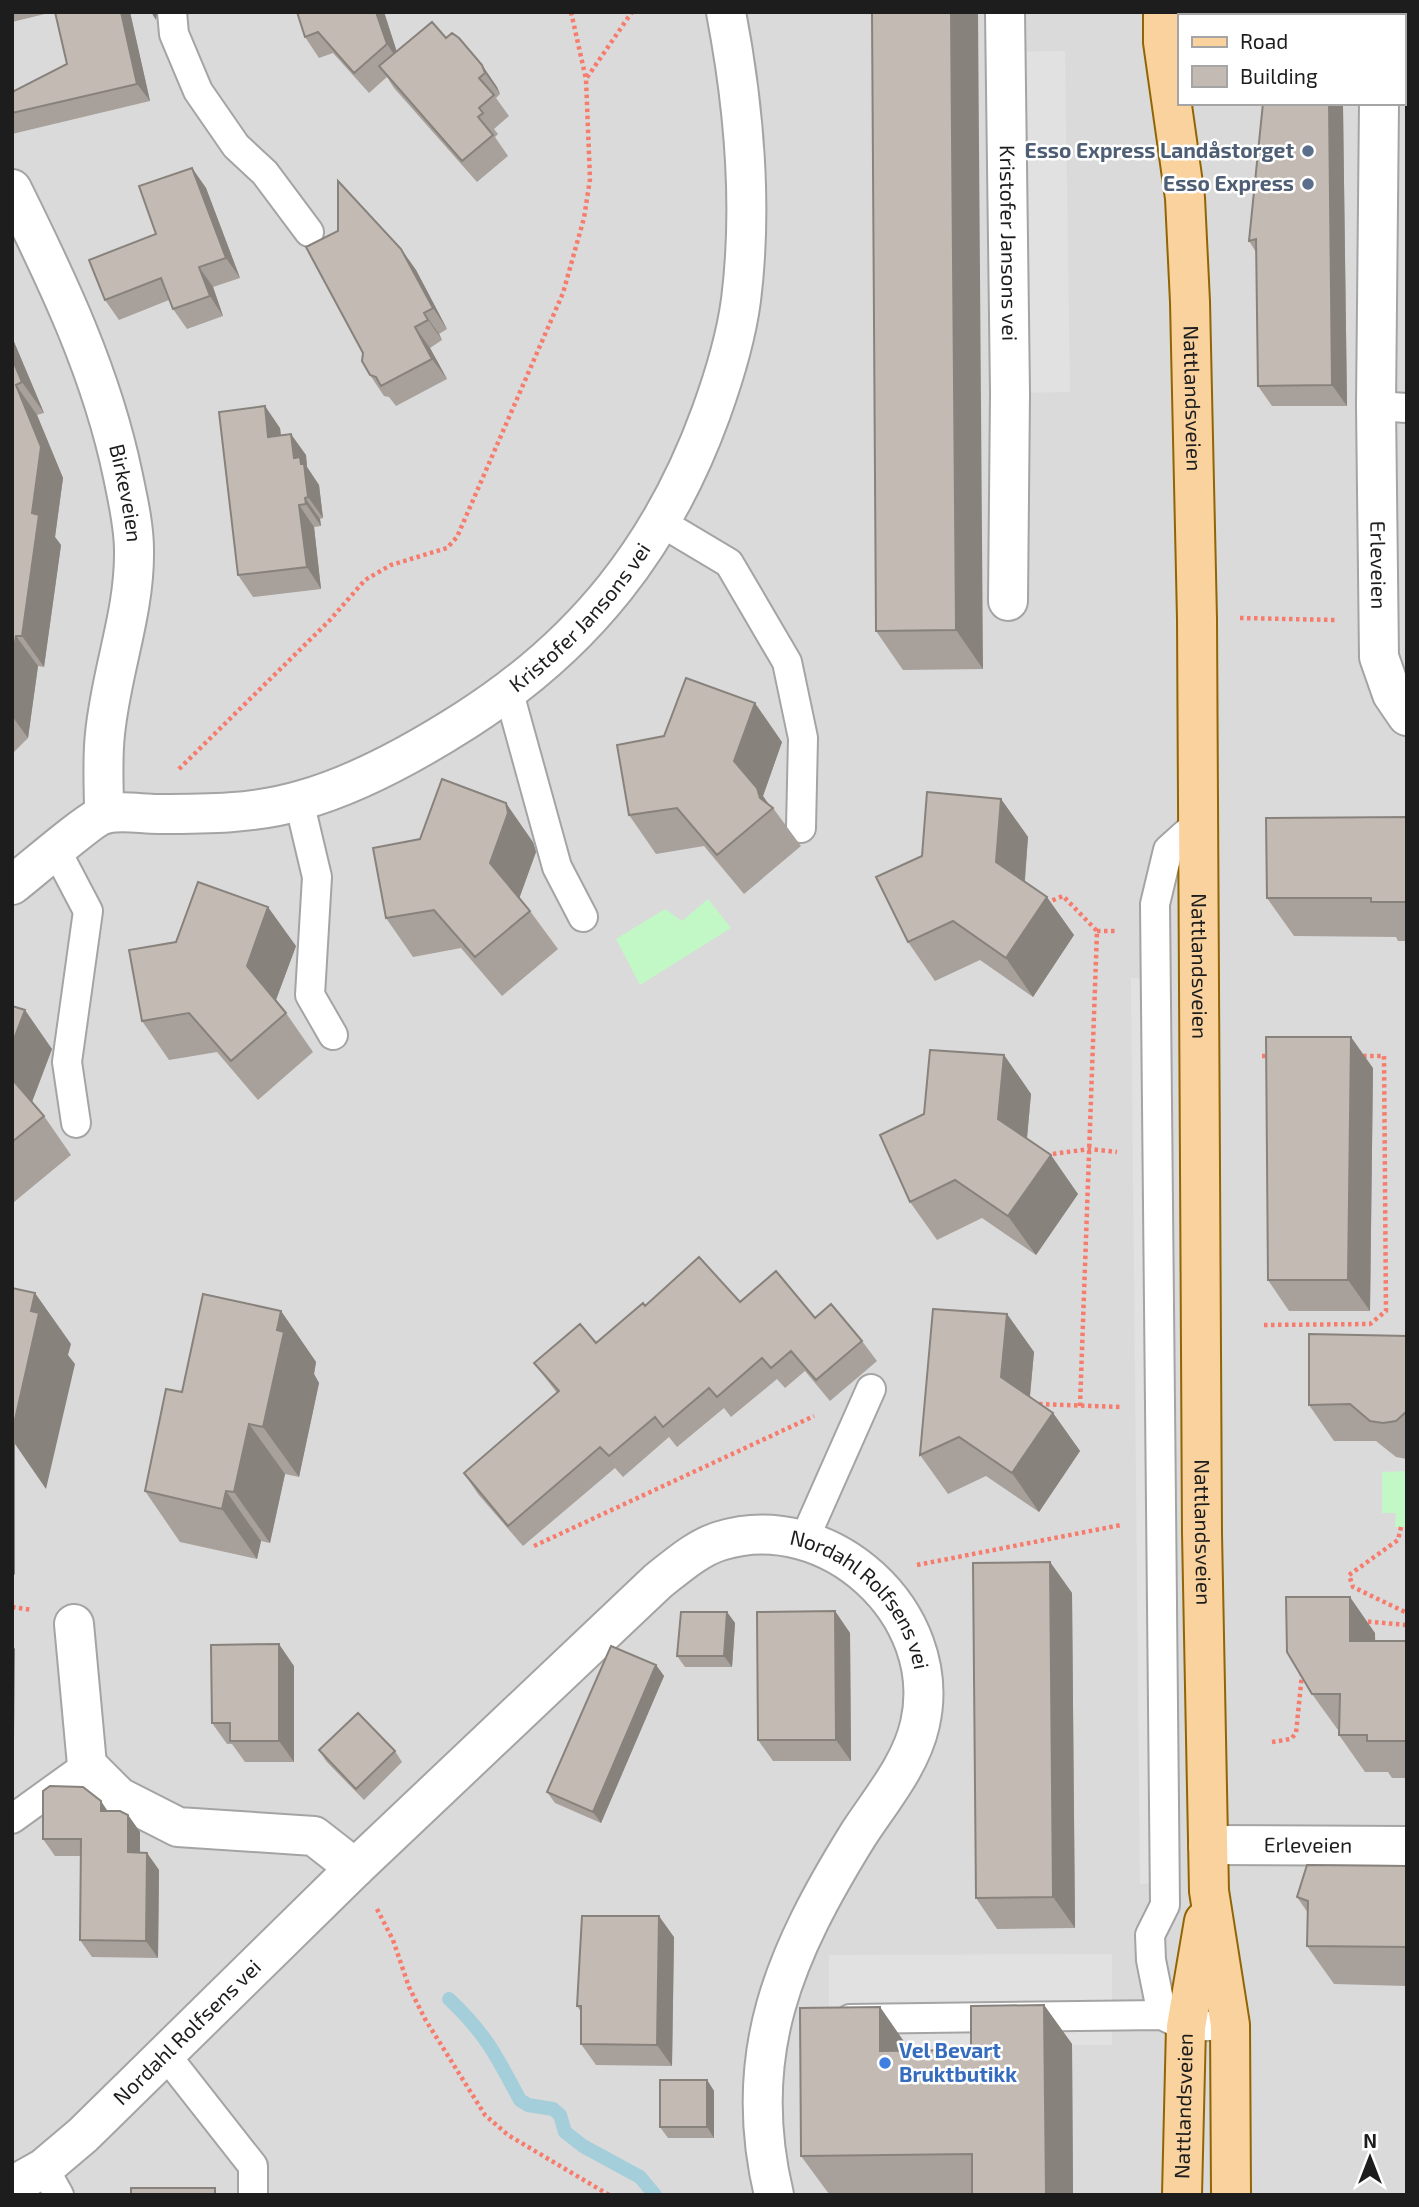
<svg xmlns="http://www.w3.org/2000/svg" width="1419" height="2207" viewBox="0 0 1419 2207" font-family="'Exo 2',sans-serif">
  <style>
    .residential { fill: #dbdada; fill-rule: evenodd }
    .park { fill: #c1f8c6 }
    .parking { fill: #e1e1e1 }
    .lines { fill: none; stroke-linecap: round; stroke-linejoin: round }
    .stream { stroke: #a5cedb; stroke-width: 14 }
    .service-casing { stroke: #a4a4a4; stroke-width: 32 }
    .minor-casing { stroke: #a4a4a4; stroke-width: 42 }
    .primary-casing { stroke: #926504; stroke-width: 42 }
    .path { stroke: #f67c6d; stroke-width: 4.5; stroke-dasharray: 3.5 3.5; stroke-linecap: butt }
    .service { stroke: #fff; stroke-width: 28 }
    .minor { stroke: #fff; stroke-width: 38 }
    .primary { stroke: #f9d29e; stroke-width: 38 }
    .wall { fill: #a8a09a }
    .shaded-wall { fill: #88827d }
    .building { fill: #c3bab3; stroke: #88827d; stroke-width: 2 }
    .service-dot { fill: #5c6f8a; stroke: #fff; stroke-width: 2.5 }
    .shop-dot { fill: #3f7fe0; stroke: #fff; stroke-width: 2.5 }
    .labels { text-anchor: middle; stroke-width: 5; stroke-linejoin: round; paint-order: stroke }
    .service-label { font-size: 21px; font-weight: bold; fill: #4e5e75; stroke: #fff; text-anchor: end }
    .street-label { font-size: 21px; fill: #1d1d1d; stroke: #fff }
    .shop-label { font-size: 21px; font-weight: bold; fill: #366cbe; stroke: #fff; text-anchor: start }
  </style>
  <rect width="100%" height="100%" fill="#eeebe3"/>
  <path class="residential" d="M 12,12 L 1407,12 L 1407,2195 L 12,2195 ZM 1179,16 L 1403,16 L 1403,103 L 1179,103 Z"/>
  <path class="park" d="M 708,899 L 731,928 L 640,985 L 616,939 L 665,909 L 682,921 Z
    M 1407,1471 L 1407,1527 L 1395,1527 L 1396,1513 L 1382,1513 L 1382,1472 Z"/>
  <path class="parking" d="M 1065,51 L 1070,392 L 1010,393 L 1005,52 Z
    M 1131,978 L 1156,979 L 1164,1882 L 1140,1884 Z
    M 1112,1954 L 1112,2045 L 1001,2045 L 907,2091 L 907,2043 L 829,2044 L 829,1955 Z"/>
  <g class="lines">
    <path class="stream" d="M 449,1999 C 486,2034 496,2055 520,2100 L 528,2105 L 553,2109 L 560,2115 L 565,2132 L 583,2146 L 640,2177 L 655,2195"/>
    <g class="service-casing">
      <path id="service" d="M 172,12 L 174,34 L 198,91 L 236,146 L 265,173 L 309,232
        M 1376,406 L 1407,408
        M 662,523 L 729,563 L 787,662 L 803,738 L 801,828
        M 509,693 L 557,867 L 583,917
        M 299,801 L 317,877 L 310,995 L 333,1035
        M 56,850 L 88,911 L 67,1062 L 76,1123
        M 804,1540 L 871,1389
        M 12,1819 L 87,1765
        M 1162,2015 L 1151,1960 L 1150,1935 L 1165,1905 L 1155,904 L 1168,850 L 1198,823
        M 850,2019 L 1162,2015 L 1186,2027 L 1230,2025
        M 165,2054 L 253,2166 L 253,2195
        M 44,2168 L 59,2195"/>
    </g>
    <g class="minor-casing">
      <g id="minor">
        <path id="s1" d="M 1005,12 L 1010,393 L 1008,601"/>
        <path d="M 1335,16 L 1358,12"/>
        <path id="s2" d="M 1379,103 L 1376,406 L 1379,657 L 1392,694 L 1407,716"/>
        <path id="s3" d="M 12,189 C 58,282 102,374 123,476 C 128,500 134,526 134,550 C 135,613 111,671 105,734 C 102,760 104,787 104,814"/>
        <path id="s4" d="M 12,885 C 28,873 93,816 106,814 C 121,810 142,814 158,814 C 206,814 255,814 302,800 C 359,784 416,752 466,720 C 585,644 663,545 711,413 C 724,377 736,338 741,300 C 753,204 744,106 726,12"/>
        <path d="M 74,1624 L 87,1765 L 119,1797 L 178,1827 L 314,1836 L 355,1868"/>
        <path id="s5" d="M 1208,1845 L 1407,1846"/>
        <path id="s6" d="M 12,2186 L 44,2168 L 83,2135 L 355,1868 L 658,1581 C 676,1567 697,1548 720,1541 C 828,1507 945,1613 920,1724 C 911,1765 880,1801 858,1835 C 785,1953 740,2054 774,2195"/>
      </g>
    </g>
    <g class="primary-casing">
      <g id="primary">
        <path id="s7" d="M 1163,12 L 1163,42 L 1185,198 L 1190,302 L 1197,619 L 1202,1533 L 1209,1891 L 1230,2025 L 1231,2195"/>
        <path id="s8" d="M 1182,2195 L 1186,2027 L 1204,1921"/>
      </g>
    </g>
    <path class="path" d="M 571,12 L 586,79
      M 1240,618 L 1336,620
      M 179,769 L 329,621 L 365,580 L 391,565 L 447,548 L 457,537 L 563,293 L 584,218 L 590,179 L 586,79 L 632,12
      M 1046,903 L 1063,896 L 1097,931 L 1080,1406
      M 1097,931 L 1117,931
      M 1262,1056 L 1272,1056
      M 1046,1155 L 1089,1149 L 1117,1152
      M 1264,1325 L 1370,1324 L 1386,1311 L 1384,1056 L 1361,1056
      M 1039,1404 L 1121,1407
      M 1401,1527 L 1398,1540 L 1349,1575 L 1353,1587 L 1407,1613
      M 534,1546 L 814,1416
      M 917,1565 L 1121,1525
      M 12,1607 L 32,1610
      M 1361,1621 L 1407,1625
      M 1272,1742 L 1291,1739 L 1296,1733 L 1302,1674
      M 377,1909 L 393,1940 L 409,1987 L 425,2019 L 485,2115 L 508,2135 L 609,2195"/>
    <use href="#service" class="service"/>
    <use href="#minor" class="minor"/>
    <use href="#primary" class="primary"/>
  </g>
  <path class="wall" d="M 12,12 L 53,12 L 12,22 Z
    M 130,12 L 150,101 L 12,134 L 12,92 L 67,64 Z
    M 384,12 L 397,52 L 446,38 L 482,65 L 497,87 L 500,94 L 496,98 L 509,116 L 494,129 L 498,134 L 495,137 L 508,156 L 477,182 L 394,88 L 387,77 L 369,93 L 333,53 L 319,58 L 305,37 Z
    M 872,12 L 983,669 L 903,670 L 876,631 Z
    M 1343,106 L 1347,406 L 1272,406 L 1258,386 L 1256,252 L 1249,241 Z
    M 192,168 L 206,188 L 240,278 L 213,287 L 223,316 L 187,329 L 173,309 L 169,300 L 119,320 L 105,300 L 156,234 Z
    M 401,249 L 416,270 L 447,329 L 439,334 L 442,340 L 430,348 L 447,379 L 396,406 L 389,397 L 384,396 L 370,375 L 363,353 Z
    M 12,337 L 44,413 L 37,415 L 63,478 L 55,537 L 61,545 L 44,667 L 38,666 L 28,738 L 12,754 Z
    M 280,428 L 281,435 L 306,455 L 307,467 L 319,485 L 323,518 L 320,519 L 321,526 L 314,527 L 321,589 L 253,597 L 238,575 Z
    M 664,736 L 782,742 L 763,796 L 768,804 L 773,808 L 801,846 L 744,894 L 704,846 L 656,854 L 629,815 Z
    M 1001,799 L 1028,837 L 1025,881 L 1074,935 L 1033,997 L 980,960 L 935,981 L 908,942 L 922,856 Z
    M 1407,817 L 1407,941 L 1398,941 L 1396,937 L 1294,936 L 1267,898 Z
    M 533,842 L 536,852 L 519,897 L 530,911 L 558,949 L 502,996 L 461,948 L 413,957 L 386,918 Z
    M 296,946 L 276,1000 L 286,1013 L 313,1052 L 258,1100 L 217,1052 L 169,1060 L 142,1021 Z
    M 12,1006 L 52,1049 L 32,1102 L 44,1116 L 71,1155 L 14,1202 L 12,1200 Z
    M 1004,1055 L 1031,1094 L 1027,1139 L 1078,1194 L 1036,1255 L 982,1218 L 937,1240 L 910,1202 L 924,1114 Z
    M 1373,1068 L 1370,1311 L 1289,1311 L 1268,1280 Z
    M 740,1302 L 815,1318 L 862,1341 L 877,1361 L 830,1401 L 805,1371 L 785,1388 L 777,1379 L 731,1417 L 724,1408 L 677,1447 L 669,1437 L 623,1477 L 615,1468 L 523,1546 L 478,1494 L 464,1473 L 557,1393 L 534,1363 L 596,1343 L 645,1306 Z
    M 281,1311 L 316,1362 L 314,1374 L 319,1383 L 299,1477 L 285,1474 L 270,1543 L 261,1541 L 257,1559 L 180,1542 L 145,1491 L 182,1392 Z
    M 1007,1314 L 1034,1352 L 1030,1397 L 1053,1413 L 1080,1451 L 1039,1512 L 986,1476 L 948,1494 L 920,1455 Z
    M 1407,1336 L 1407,1459 L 1396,1457 L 1376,1441 L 1334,1441 L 1309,1405 Z
    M 1050,1562 L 1072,1593 L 1075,1928 L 997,1929 L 976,1898 Z
    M 835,1611 L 850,1633 L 851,1761 L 773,1761 L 758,1740 Z
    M 727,1612 L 735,1623 L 732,1667 L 685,1667 L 677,1656 Z
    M 1375,1633 L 1375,1641 L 1407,1641 L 1407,1778 L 1392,1778 L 1388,1772 L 1365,1772 L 1339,1735 L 1339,1730 L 1338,1730 L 1312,1694 Z
    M 656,1665 L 664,1676 L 601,1823 L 555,1803 L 547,1792 Z
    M 294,1666 L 294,1762 L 245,1762 L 232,1744 L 227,1744 L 212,1723 Z
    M 319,1750 L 395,1751 L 402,1762 L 364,1800 L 326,1761 Z
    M 108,1811 L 128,1815 L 140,1832 L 140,1853 L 147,1853 L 159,1870 L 158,1958 L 92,1957 L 80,1940 L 81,1856 L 55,1856 L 43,1839 Z
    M 1407,1866 L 1407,1986 L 1334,1984 L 1307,1946 L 1308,1913 L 1297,1897 Z
    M 674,1937 L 672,2066 L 596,2065 L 581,2044 L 581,2012 L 577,2006 Z
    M 1044,2005 L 1072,2044 L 1073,2195 L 972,2195 L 972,2193 L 829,2194 L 801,2156 L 880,2007 L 907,2046 L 907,2051 L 971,2050 Z
    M 707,2080 L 714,2091 L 714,2138 L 668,2138 L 660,2127 Z"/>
  <path class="shaded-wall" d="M 121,12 L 130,12 L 150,101 L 137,84 Z
    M 151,12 L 157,12 L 156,20 Z
    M 376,12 L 384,12 L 401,65 L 387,44 Z
    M 951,12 L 978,12 L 983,669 L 956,630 Z
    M 482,65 L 497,87 L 500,94 L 485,73 Z
    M 1329,103 L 1341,103 L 1343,106 L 1347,406 L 1332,385 Z
    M 192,168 L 206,188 L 240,278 L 226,258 Z
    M 401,249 L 416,270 L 447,329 L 433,308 Z
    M 199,267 L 213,287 L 223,316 L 210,296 Z
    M 424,313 L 439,334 L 442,340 L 428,320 Z
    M 415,327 L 430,348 L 447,379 L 432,359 Z
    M 12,337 L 44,413 L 22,382 L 12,358 Z
    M 16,385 L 37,415 L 63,478 L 55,537 L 61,545 L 44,667 L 22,636 L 32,513 Z
    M 265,406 L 280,428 L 283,458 L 268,437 Z
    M 291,434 L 306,455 L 307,467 L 319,485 L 323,518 L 308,497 L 294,458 Z
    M 305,498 L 320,519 L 321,526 L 306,504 Z
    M 299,505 L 314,527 L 321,589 L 307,567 Z
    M 16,636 L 38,666 L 28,738 L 12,716 L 12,664 Z
    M 755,703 L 782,742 L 763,796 L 772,809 L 769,811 L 734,761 Z
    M 1001,799 L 1028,837 L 1023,901 L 996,862 Z
    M 506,803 L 533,842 L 536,852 L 518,902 L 490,863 Z
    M 1047,897 L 1074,935 L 1033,997 L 1006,958 Z
    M 268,907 L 296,946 L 274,1005 L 247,966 Z
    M 25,1010 L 52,1049 L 30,1107 L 12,1081 L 12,1044 Z
    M 1351,1037 L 1373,1068 L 1370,1311 L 1348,1280 Z
    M 1004,1055 L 1031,1094 L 1025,1158 L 998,1119 Z
    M 1051,1155 L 1078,1194 L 1036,1255 L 1008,1216 Z
    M 35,1293 L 71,1344 L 68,1355 L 75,1364 L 46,1489 L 15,1444 L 15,1575 L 12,1572 L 12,1395 Z
    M 281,1311 L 316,1362 L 314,1374 L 319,1383 L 299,1477 L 263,1427 L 277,1330 Z
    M 1007,1314 L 1034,1352 L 1028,1415 L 1001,1377 Z
    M 1053,1413 L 1080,1451 L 1039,1512 L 1012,1473 Z
    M 249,1424 L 285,1474 L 270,1543 L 234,1492 Z
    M 226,1491 L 261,1541 L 257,1559 L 222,1509 Z
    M 1050,1562 L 1072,1593 L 1075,1928 L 1053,1897 Z
    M 1350,1597 L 1375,1633 L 1376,1678 L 1350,1641 Z
    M 835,1611 L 850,1633 L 851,1761 L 836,1740 Z
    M 727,1612 L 735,1623 L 732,1667 L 724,1656 Z
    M 279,1644 L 294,1666 L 294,1762 L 279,1741 Z
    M 12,1645 L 15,1649 L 14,1739 L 12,1736 Z
    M 656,1665 L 664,1676 L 601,1823 L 593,1812 Z
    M 101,1801 L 113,1819 L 101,1811 Z
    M 128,1815 L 140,1832 L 140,1870 L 128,1852 Z
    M 147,1853 L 159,1870 L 158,1958 L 146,1941 Z
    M 659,1916 L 674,1937 L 672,2066 L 657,2045 Z
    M 1044,2005 L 1072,2044 L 1073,2195 L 1046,2195 Z
    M 880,2007 L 907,2046 L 907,2090 L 880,2051 Z
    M 707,2080 L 714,2091 L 714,2138 L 707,2127 Z"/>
  <path class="building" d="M 55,12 L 121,12 L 137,84 L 12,113 L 12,92 L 67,64 Z
    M 297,12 L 376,12 L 387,44 L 354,73 L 318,32 L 305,37 Z
    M 872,12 L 951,12 L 956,630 L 876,631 Z
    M 432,22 L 446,38 L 452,33 L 459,38 L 482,65 L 485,73 L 479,78 L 494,95 L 479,108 L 483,113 L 478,117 L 493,135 L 462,161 L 379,66 Z
    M 1263,103 L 1329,103 L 1332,385 L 1258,386 L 1256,239 L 1249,241 Z
    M 192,168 L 226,258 L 199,267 L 210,296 L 173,309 L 161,278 L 105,300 L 89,260 L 156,234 L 139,186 Z
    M 338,181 L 401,249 L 433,308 L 424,313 L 428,320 L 415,327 L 432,359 L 381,386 L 376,377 L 370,375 L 362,361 L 363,353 L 306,247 L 338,231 Z
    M 12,358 L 22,382 L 16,385 L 41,447 L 32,513 L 39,515 L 22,636 L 16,636 L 12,664 Z
    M 265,406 L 268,437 L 291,434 L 294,458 L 300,457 L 301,464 L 304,464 L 308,497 L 305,498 L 306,504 L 299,505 L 307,567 L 238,575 L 219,412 Z
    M 686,678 L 755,703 L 734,761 L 757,788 L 760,798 L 773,808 L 717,855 L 677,808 L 629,815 L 617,745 L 664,736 Z
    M 442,779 L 506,803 L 508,813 L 490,863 L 530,911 L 475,957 L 434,910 L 386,918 L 373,848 L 420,839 Z
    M 927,792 L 1001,799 L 996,862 L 1047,897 L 1006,958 L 953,921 L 908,942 L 876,877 L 922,856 Z
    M 1407,817 L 1407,902 L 1371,902 L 1371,898 L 1267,898 L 1266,818 Z
    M 198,882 L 268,907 L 247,966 L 286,1013 L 231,1061 L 189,1013 L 142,1021 L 129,950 L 176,942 Z
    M 12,1006 L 25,1010 L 12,1044 Z
    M 1266,1037 L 1351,1037 L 1348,1280 L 1268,1280 Z
    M 930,1050 L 1004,1055 L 998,1119 L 1051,1155 L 1008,1216 L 955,1180 L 910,1202 L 880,1135 L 924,1114 Z
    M 12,1079 L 44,1116 L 12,1142 Z
    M 699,1257 L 740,1302 L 776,1271 L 815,1318 L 831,1304 L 862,1341 L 816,1380 L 791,1351 L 771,1368 L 762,1358 L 717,1397 L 709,1388 L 663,1427 L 655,1417 L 609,1456 L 600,1447 L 508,1526 L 464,1473 L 559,1391 L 534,1363 L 580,1324 L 596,1343 L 643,1303 L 645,1306 Z
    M 12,1288 L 35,1293 L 31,1311 L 39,1313 L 12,1433 Z
    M 203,1294 L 281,1311 L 277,1330 L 284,1332 L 263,1427 L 249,1424 L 234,1492 L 226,1491 L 222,1509 L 145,1491 L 166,1389 L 182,1392 Z
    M 933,1309 L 1007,1314 L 1001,1377 L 1053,1413 L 1012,1473 L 959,1437 L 920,1455 Z
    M 1309,1334 L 1407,1336 L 1407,1411 L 1396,1421 L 1383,1423 L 1370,1421 L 1350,1404 L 1309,1405 Z
    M 1050,1562 L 1053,1897 L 976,1898 L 973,1563 Z
    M 1286,1597 L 1350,1597 L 1350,1641 L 1407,1641 L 1407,1741 L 1367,1741 L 1367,1735 L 1339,1735 L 1340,1694 L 1312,1694 L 1287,1652 Z
    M 835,1611 L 836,1740 L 758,1740 L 757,1612 Z
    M 681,1612 L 727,1612 L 724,1656 L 677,1656 Z
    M 279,1644 L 279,1741 L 230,1741 L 230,1723 L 212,1723 L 211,1645 Z
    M 611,1646 L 656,1665 L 593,1812 L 547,1792 Z
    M 358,1713 L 395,1751 L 356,1789 L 319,1750 Z
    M 50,1786 L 83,1787 L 101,1801 L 101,1811 L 120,1811 L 128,1815 L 128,1852 L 147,1853 L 146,1941 L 80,1940 L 81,1839 L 43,1839 L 43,1791 Z
    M 1307,1865 L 1407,1866 L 1407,1947 L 1307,1946 L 1308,1901 L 1297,1897 Z
    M 582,1916 L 659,1916 L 657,2045 L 581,2044 L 581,2006 L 577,2006 Z
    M 1044,2005 L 1046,2195 L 972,2195 L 972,2154 L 801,2156 L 800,2008 L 880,2007 L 880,2051 L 971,2050 L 971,2006 Z
    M 660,2080 L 707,2080 L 707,2127 L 660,2127 Z
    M 131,2188 L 215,2188 L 215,2195 L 131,2195 Z"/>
  <g class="service-dot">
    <circle cx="1308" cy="151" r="7"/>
    <circle cx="1308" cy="184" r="7"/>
  </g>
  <circle class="shop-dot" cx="885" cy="2063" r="7"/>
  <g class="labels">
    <g class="service-label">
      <text x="1294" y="158">Esso Express Landåstorget</text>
      <text x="1294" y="191">Esso Express</text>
    </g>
    <g class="street-label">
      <text dy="7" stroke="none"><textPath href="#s1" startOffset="231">Kristofer Jansons vei</textPath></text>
      <text dy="7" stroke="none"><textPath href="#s7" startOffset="388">Nattlandsveien</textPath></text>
      <text dy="7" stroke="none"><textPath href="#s3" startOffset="326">Birkeveien</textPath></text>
      <text dy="7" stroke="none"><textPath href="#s2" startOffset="462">Erleveien</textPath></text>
      <text dy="7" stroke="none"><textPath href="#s4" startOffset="653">Kristofer Jansons vei</textPath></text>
      <text dy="7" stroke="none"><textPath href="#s7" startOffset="956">Nattlandsveien</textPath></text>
      <text dy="7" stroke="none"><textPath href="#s7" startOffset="1522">Nattlandsveien</textPath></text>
      <text dy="7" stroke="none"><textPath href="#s6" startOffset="1130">Nordahl Rolfsens vei</textPath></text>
      <text dy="7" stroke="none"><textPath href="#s5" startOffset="100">Erleveien</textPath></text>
      <text dy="7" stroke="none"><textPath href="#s6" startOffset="234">Nordahl Rolfsens vei</textPath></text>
      <text dy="7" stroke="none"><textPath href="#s8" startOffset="89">Nattlandsveien</textPath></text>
    </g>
    <g class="shop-label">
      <text x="899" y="2058">Vel Bevart<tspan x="899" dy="24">Bruktbutikk</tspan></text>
    </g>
  </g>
  <rect width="1419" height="2207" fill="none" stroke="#1d1d1d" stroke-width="28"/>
  <rect x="1178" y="14" width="228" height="91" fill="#ffffff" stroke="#a5a5a5" stroke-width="2"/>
  <rect x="1192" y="37" width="35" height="10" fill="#f9d29e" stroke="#a5a5a5" stroke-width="2"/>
  <text x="1240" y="49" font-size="21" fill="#1d1d1d">Road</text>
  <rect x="1192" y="66" width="35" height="21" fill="#c3bab3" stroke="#a5a5a5" stroke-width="2"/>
  <text x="1240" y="84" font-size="21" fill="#1d1d1d">Building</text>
  <g transform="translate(1370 2158)" stroke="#ffffff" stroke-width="5" paint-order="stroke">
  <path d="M0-5L12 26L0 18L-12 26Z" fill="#1d1d1d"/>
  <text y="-10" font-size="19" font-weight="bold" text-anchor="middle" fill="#1d1d1d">N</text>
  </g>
</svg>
